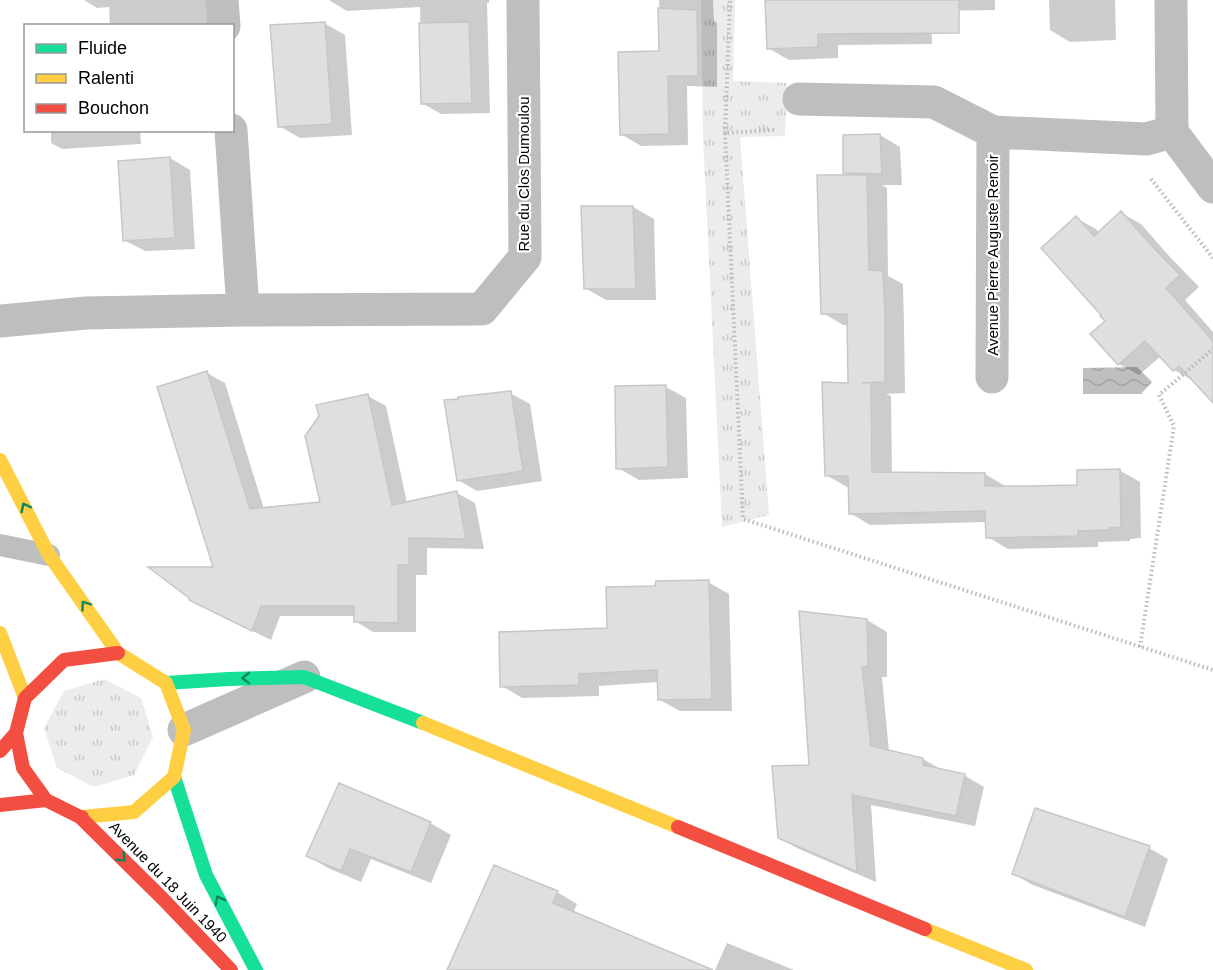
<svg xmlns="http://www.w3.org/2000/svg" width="1213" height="970" viewBox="0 0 1213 970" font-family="Helvetica,sans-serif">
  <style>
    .grass { fill: url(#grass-tufts) }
    .water { fill: url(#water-waves) }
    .shadow { fill: #0003 }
    .building { fill: #dfdfdf; stroke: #c7c7c7; stroke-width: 1.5 }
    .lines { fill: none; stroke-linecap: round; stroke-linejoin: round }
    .path { stroke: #b9b9b9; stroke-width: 4; stroke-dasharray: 1.5 3; stroke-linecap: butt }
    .lane { stroke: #bebebe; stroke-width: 22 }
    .street { stroke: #bebebe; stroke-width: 33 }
    .fast { stroke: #16e098; stroke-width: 14 }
    .slow { stroke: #ffcf43; stroke-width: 14 }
    .jam { stroke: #f24e42; stroke-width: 14 }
    .oneway { stroke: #0d865b }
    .labels { text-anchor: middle; stroke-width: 4.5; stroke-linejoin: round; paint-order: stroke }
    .street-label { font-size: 15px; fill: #000; stroke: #fff }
  </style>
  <defs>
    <pattern id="grass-tufts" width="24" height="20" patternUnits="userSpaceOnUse" patternTransform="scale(1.5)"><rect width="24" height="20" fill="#ececec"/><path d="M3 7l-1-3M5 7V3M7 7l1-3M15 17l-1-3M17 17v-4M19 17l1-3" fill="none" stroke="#c9c9c9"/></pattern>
    <pattern id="water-waves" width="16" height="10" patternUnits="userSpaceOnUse" patternTransform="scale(1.5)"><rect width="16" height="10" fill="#bfbfbf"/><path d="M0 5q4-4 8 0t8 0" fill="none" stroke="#a2a2a2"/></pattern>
  </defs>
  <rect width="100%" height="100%" fill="#fff"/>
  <path class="grass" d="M 701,0 L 735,0 L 733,81 L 787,83 L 785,136 L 740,137 L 769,515 L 722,527 L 703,137 Z
    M 104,679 L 141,698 L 153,737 L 134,775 L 94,787 L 57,768 L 44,728 L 64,691 Z"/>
  <path class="water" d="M 1137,367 L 1152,382 L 1141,394 L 1083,394 L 1083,368 Z"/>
  <path class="shadow" d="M 84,0 L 207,0 L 209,26 L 110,26 L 109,7 L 97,8 Z
    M 329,0 L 489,0 L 489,3 L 487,3 L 490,113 L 441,114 L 422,103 L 420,7 L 347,11 Z
    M 659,0 L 713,0 L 714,21 L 717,23 L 717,87 L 687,86 L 688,145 L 641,146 L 621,134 L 661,53 Z
    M 766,0 L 995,0 L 995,10 L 931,11 L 932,44 L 838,45 L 838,58 L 789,60 L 768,48 Z
    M 1049,0 L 1115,0 L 1116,40 L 1070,42 L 1050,30 Z
    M 324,23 L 345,35 L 352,135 L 300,138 L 279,126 Z
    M 51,130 L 140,130 L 141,144 L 62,149 L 51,143 Z
    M 880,135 L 900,147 L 902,185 L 882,185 L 887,188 L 888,276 L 903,284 L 904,326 L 905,393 L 886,394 L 891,396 L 892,474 L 985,474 L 1005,486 L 1005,488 L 1078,486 L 1119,470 L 1140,482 L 1141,538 L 1130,539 L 1130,541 L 1098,542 L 1098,547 L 1008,549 L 988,537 L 987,522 L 870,525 L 850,513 L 850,487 L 847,487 L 826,475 L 850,384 L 848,325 L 843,325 L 823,313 L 851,176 L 845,173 Z
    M 170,158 L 190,170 L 195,249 L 145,251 L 124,240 Z
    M 633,207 L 654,219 L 656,300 L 606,300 L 585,288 Z
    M 1121,213 L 1141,224 L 1170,257 L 1199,287 L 1185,300 L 1213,332 L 1213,401 L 1194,381 L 1174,370 L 1161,356 L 1139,375 L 1119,364 L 1092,334 L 1107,321 L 1076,218 L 1096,229 L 1099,233 Z
    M 207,373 L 225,383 L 264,509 L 322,504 L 368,396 L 386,406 L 407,503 L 457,493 L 475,503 L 484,549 L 427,548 L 427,575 L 416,575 L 416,632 L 373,632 L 355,621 L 355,616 L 280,616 L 271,640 L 209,610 L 191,599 L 215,569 Z
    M 666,387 L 686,398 L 688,478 L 639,480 L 618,468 Z
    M 510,393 L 530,404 L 542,481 L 477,491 L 458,480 Z
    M 708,582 L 729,594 L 732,711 L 680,711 L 660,700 L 659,682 L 599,686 L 599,696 L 522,698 L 502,686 L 609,630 Z
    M 867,620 L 887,632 L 887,677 L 882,677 L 889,752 L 923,759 L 942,770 L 964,775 L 984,787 L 975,826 L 871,805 L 876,882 L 799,849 L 779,838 L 810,766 Z
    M 430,823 L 451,835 L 431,883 L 371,859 L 361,882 L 328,868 L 308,856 Z
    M 1149,848 L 1168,859 L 1145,927 L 1033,885 L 1014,874 Z
    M 557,892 L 577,904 L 573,913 L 712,970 L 557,970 L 489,936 Z
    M 727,943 L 794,970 L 715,970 Z"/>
  <path class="building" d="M 765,0 L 959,0 L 959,33 L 818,34 L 818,47 L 767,49 Z
    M 658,8 L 697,10 L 698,76 L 668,76 L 669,134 L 620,135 L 618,52 L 659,51 Z
    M 325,22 L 332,124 L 278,127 L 270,25 Z
    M 469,22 L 472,103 L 421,104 L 419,23 Z
    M 880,134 L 882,174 L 843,173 L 843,135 Z
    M 170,157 L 175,238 L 123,241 L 118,161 Z
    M 817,175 L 867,175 L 869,270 L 883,271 L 885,313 L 885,382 L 862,383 L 871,383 L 872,472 L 985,473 L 985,486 L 1031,486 L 1077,485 L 1077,470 L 1120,469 L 1121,527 L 1110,528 L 1110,530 L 1078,531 L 1078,536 L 986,538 L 985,511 L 849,514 L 848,476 L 825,476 L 822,382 L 848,383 L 847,314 L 821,314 Z
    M 581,206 L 633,206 L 636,289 L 584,289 Z
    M 1121,211 L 1150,244 L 1180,275 L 1166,288 L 1213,341 L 1213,403 L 1179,366 L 1173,371 L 1145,341 L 1118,365 L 1090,334 L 1105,321 L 1100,316 L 1101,315 L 1041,248 L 1076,216 L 1094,236 Z
    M 207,371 L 250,509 L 320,502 L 305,436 L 319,416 L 316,405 L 368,394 L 392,505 L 457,491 L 466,539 L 409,538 L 409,565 L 398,565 L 398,623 L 354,622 L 354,606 L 261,606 L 252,631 L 189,600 L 189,598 L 148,567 L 213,567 L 157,387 Z
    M 666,385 L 668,467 L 616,469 L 615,386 Z
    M 511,391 L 523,471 L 457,481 L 444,400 L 458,399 L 458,397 Z
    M 709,580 L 712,699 L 658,700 L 657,670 L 579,674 L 579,685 L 500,687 L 499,632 L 607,628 L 606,587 L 655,586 L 656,581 Z
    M 799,611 L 867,619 L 868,666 L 862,667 L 871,746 L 923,758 L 923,765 L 965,774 L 956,816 L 852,795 L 857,872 L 778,838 L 772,766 L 809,765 Z
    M 339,783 L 431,822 L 411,872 L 350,849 L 341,871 L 306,856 Z
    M 1035,808 L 1150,846 L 1125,917 L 1012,874 Z
    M 494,865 L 558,891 L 553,903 L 713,970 L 447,970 Z"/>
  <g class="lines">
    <path class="path" d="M 774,130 L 725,133 L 743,519 L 1213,670
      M 725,133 L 730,0
      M 1151,179 L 1213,258
      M 1140,647 L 1174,426 L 1159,395 L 1213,349"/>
    <path class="lane" d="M 0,545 L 49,555"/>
    <path class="street" d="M 222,0 L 224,26
      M 1171,0 L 1172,132 L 1213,187
      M 799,99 L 934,102 L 993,132
      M 231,130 L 243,310
      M 0,321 L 86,313 L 243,310 L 482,309 L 525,257 L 523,0
      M 992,377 L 993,132 L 1146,139 L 1172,132
      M 184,730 L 304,677"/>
    <path class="fast" d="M 166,683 L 228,679 L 304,677 L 423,723
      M 174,777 L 206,875 L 256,970"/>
    <path class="slow" d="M 0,460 L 49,555 L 118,653 L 166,683 L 184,730 L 174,777 L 134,812 L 82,817
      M 0,633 L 25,698
      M 423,723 L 678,827
      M 925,929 L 1026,970"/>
    <path class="jam" d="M 0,751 L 16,733
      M 0,805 L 46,800
      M 80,817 L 163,899 L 231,970
      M 82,817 L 80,817 L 46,800 L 23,768 L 16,733 L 25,698 L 64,660 L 118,653
      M 678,827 L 925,929"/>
  </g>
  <defs><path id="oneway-chevron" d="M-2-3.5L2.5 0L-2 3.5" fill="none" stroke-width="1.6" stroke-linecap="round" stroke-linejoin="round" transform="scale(1.5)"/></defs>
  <g class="oneway">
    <use href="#oneway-chevron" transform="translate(25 507) rotate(-117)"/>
    <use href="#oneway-chevron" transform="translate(85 605) rotate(-125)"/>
    <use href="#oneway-chevron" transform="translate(246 678) rotate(179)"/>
    <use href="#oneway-chevron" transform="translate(122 858) rotate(45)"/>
    <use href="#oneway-chevron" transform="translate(219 900) rotate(-118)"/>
  </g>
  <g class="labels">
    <g class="street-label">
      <text transform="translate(524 174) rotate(-90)" y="5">Rue du Clos Dumoulou</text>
      <text transform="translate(993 255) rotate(-90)" y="5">Avenue Pierre Auguste Renoir</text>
      <text transform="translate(168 882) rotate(46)" y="5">Avenue du 18 Juin 1940</text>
    </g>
  </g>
  <rect x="24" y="24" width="210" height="108" fill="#ffffff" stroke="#999999" stroke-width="1.5"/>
  <rect x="36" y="44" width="30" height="9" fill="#16e098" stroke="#999999" stroke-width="1.5"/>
  <text x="78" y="54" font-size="18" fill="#000000">Fluide</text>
  <rect x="36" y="74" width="30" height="9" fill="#ffcf43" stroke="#999999" stroke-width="1.5"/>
  <text x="78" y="84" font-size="18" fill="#000000">Ralenti</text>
  <rect x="36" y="104" width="30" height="9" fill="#f24e42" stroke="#999999" stroke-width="1.5"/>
  <text x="78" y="114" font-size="18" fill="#000000">Bouchon</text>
</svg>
